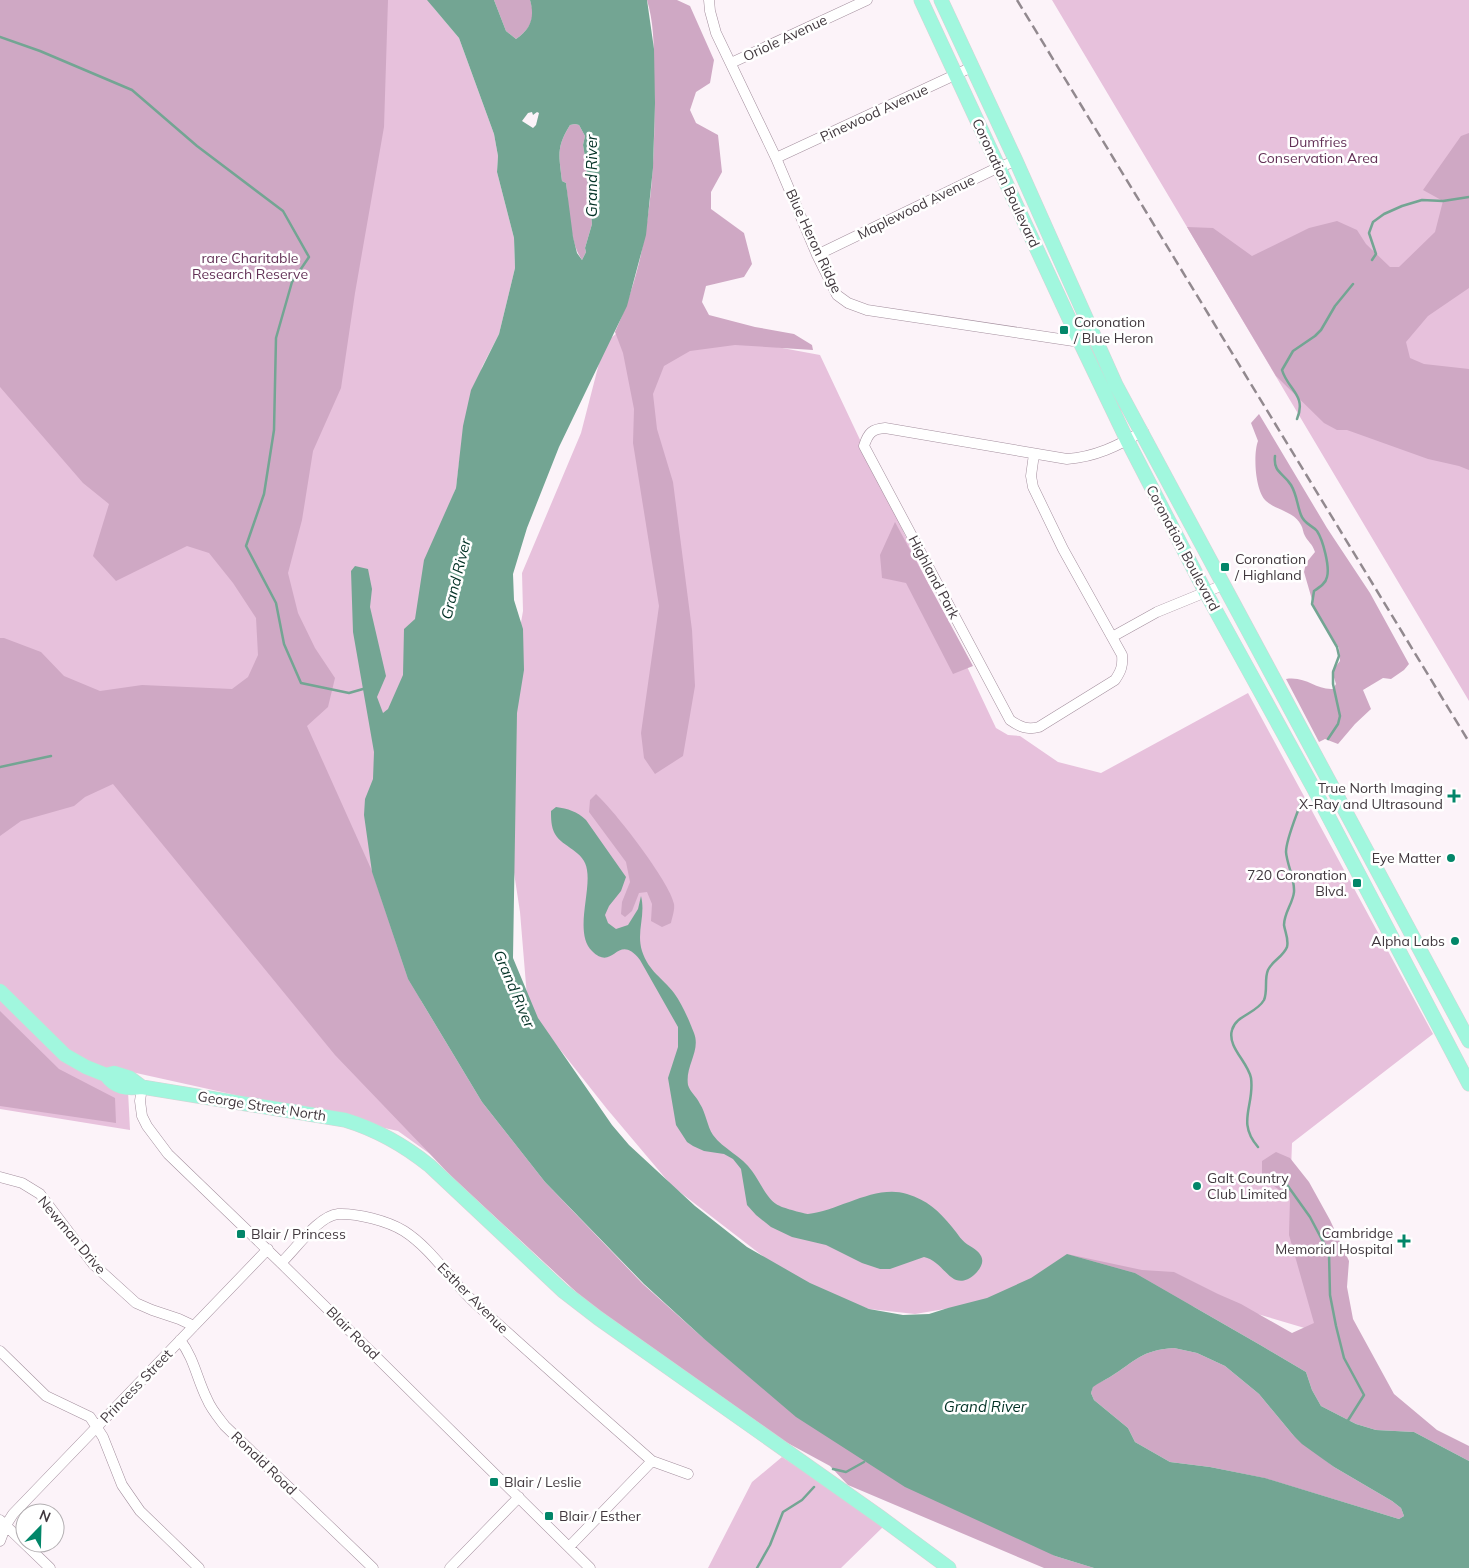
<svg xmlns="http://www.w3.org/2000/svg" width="1469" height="1568" viewBox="0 0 1469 1568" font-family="Mulish,sans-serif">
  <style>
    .green { fill: #e7c1dc }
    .forest { fill: #cfa8c4 }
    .water { fill: #73a593; fill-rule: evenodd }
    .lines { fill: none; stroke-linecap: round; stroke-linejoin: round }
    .stream { stroke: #73a593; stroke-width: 2.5 }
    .minor-casing { stroke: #a48f9e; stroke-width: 11 }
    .major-casing { stroke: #d5d3d5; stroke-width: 15 }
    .minor { stroke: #fff; stroke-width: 10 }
    .major { stroke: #a1f7de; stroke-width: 14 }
    .rail { stroke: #92898f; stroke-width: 2.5; stroke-dasharray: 10 5; stroke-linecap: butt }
    .poi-dot { fill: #028669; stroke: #fff; stroke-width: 2 }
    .labels { text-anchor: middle; stroke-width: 5; stroke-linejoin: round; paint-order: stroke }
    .street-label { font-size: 14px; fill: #41383e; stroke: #fff }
    .park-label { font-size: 14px; fill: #633157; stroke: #fff }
    .poi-label { font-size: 14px; fill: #41383e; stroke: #fff; text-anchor: start }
    .water-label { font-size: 15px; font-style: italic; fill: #023125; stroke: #fff }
  </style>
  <rect width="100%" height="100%" fill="#fcf3f9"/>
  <path class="green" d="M 0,0 L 431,0 L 433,7 L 459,38 L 494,134 L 498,156 L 497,172 L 514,238 L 515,268 L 499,334 L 482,367 L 459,463 L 456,488 L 449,506 L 413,1135 L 430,1154 L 398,1131 L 127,1071 L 130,1130 L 0,1109 Z
    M 1052,0 L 1469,0 L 1469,701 Z
    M 632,320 L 820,355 L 996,728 L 1008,735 L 1020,736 L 1058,762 L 1101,773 L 1248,693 L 1433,1034 L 1292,1143 L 1290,1198 L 1318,1332 L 1237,1308 L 999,1300 L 915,1314 L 869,1309 L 799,1284 L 672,1186 L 607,1109 L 528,1009 L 520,912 L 497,761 L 523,611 L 522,573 L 581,433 L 604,344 Z
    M 782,1457 L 885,1525 L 841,1568 L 708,1568 L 752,1482 Z"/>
  <path class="forest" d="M 0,0 L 388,0 L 384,127 L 355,293 L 341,388 L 313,451 L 302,520 L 288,573 L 298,613 L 315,648 L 335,678 L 328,707 L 307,726 L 372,871 L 408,979 L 482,1102 L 545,1182 L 643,1284 L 702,1337 L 1055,1556 L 1094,1568 L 1044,1568 L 848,1485 L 830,1466 L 771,1434 L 587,1302 L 452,1177 L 335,1055 L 113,784 L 85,797 L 74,806 L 21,821 L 0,836 L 0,638 L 4,638 L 41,652 L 64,676 L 100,691 L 142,685 L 232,689 L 248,677 L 258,655 L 256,618 L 233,583 L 209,553 L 187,546 L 116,581 L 93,556 L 109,504 L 83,483 L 0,387 Z
    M 494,0 L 530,0 C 536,17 531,29 516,39 L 506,31 Z
    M 647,0 L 677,0 L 690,6 L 714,60 L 710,83 L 696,92 L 690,110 L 696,123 L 718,135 L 722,172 L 711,192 L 711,209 L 744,233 L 752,264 L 744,277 L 706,286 L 702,302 L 709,315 L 755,327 L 794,334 L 812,345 L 813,350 L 735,345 L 690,351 L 664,366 L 653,394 L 657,429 L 673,482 L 692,630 L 695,686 L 683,756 L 655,774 L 644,758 L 641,733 L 659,606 L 633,443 L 634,409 L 623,353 L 615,332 C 651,254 656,168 654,83 C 654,56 655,26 647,0 Z
    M 575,124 L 579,125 L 585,136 L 583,145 L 585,157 L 592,224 L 585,248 L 586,252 L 582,260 C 569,241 569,206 566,183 L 562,181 C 559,155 556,148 570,125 Z
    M 1469,133 L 1469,288 L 1428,316 L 1406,342 L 1410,358 L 1424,364 L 1469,369 L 1469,470 L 1459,466 L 1428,459 L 1347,430 L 1337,430 L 1324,423 L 1276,376 L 1187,227 L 1213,228 L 1252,256 L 1309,228 L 1337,221 L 1357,230 L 1366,244 L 1390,267 L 1399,267 L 1435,232 L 1443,201 L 1423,190 L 1461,136 Z
    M 1259,414 L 1327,528 L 1370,593 L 1409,664 L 1404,670 L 1391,679 L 1383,678 L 1363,690 L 1371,709 L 1355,724 L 1338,744 L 1325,739 L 1319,742 L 1286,679 C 1307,676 1315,690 1333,689 L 1336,684 L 1332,671 L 1340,661 L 1339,648 L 1315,610 L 1304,572 L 1306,563 L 1315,552 C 1312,543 1308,542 1305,536 C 1303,533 1303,528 1301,525 C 1295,512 1276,510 1266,501 C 1255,491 1253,454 1258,441 L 1251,423 Z
    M 895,522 L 973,666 L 953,674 L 906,583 L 882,578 L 880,555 Z
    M 596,794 C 614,810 670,882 674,904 C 675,910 672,918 671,923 L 662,927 L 651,921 L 652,904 L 647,892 L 639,893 L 632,911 L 625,917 L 621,914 L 622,902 L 630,882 L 626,862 L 589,812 L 590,800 Z
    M 0,1011 L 59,1069 L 115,1098 L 116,1123 L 0,1106 Z
    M 1276,1152 L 1290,1158 L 1309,1182 L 1330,1220 L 1349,1261 L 1347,1287 L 1353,1319 L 1394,1394 L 1437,1430 L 1469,1446 L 1469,1461 L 1414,1432 L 1376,1430 L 1356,1424 L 1321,1406 L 1312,1390 L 1306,1372 L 1262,1346 L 1135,1273 L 1067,1254 L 1142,1270 L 1174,1272 L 1218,1294 L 1241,1304 L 1292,1333 L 1314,1323 L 1289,1235 L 1290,1198 L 1262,1177 L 1262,1161 Z
    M 1174,1348 L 1197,1353 L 1225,1366 L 1259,1394 L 1293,1435 L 1334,1467 L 1392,1501 L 1401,1508 L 1404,1516 L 1399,1519 L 1264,1478 L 1210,1467 L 1170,1462 L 1135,1442 L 1128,1428 L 1094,1400 L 1091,1393 L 1093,1386 C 1098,1383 1105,1380 1110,1377 C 1136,1361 1141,1350 1174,1348 Z"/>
  <path class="water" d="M 427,0 L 494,0 L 506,31 L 516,39 C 531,29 535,17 530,0 L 647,0 L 654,49 L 655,103 L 653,168 L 646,235 L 627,306 L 559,447 L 527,528 L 513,574 L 514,600 L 523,629 L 524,670 L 517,713 L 513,958 L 538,1018 L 612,1125 L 629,1145 L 695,1206 L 747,1247 L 810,1283 L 869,1309 L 903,1315 L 929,1314 L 948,1308 L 987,1298 L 1031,1278 L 1067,1254 L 1135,1273 L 1262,1346 L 1306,1372 L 1312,1390 L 1321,1406 L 1356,1424 L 1376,1430 L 1414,1432 L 1469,1461 L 1469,1568 L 1094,1568 L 1055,1556 L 905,1487 L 796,1417 L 702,1337 L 644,1284 L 545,1182 L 482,1102 L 408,979 L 372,872 L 364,815 L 365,799 L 373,779 L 374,752 L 353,632 L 351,571 L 355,566 L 368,569 L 372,589 L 370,607 L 386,676 L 377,697 L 383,713 L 388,709 L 403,675 L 404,629 L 415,619 L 424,560 L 456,488 L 463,426 L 471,390 L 499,334 L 515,268 L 514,238 L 497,172 L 498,156 L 494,134 L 459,38 ZM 532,112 L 533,115 L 537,112 L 539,113 L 536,125 L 533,128 L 522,121 L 528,113 ZM 575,124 L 579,125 L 585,136 L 583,145 L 585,157 L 592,224 L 585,248 L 586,252 L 582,260 L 577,253 L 573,237 L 566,183 L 562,181 C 559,155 556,148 570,125 ZM 1174,1348 L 1197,1353 L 1225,1366 L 1259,1394 L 1293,1435 L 1302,1444 L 1334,1467 L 1392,1501 L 1401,1508 L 1404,1516 L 1399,1519 L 1265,1478 L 1210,1467 L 1170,1462 L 1135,1442 L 1128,1428 L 1094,1400 L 1091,1393 L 1093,1387 C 1098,1383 1105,1380 1110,1377 C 1136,1361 1141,1350 1174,1348 Z
    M 556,807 C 568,809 577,811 586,820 L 626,877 L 621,891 L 609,906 L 605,915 L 608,923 L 616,929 L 628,925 L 638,909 L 641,896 C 646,916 636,931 642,951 C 649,972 662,977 674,993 C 682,1004 689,1020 694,1033 C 701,1051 685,1066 688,1085 C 690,1092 697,1097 700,1104 C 706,1113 707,1126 713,1135 C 723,1149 742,1156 752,1171 C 760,1181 767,1201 780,1206 C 783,1208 806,1214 808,1214 C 839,1211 875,1184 907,1194 C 927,1200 939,1211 952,1227 C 958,1234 962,1242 970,1246 C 984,1254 987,1263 974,1275 C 951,1294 945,1261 924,1257 L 890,1269 L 880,1269 L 862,1263 L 826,1245 L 792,1237 L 771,1227 L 756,1215 L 747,1205 L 741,1169 L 733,1159 L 724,1154 L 704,1151 L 693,1146 L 687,1142 L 676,1125 L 668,1078 L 678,1047 L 678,1027 L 640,960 C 617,931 614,973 592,951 C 574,933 591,893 587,870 C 585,851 562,847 555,834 C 551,827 551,818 551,811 Z"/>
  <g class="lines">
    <path class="stream" d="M 0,37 L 40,51 L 132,90 L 197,146 L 283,211 L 309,257 L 292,282 L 276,338 L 274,430 L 264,494 L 246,546 L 276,603 L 284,644 L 301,683 L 349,693 L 363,689
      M 1372,260 L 1376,254 L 1369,233 L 1373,222 L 1384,214 L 1402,206 L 1422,200 L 1443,201 L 1469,197
      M 1297,419 C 1307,395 1288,390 1282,370 L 1293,351 L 1315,336 L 1321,330 L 1335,306 L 1353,284
      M 1275,456 C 1273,473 1284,473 1291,485 C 1297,495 1297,505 1301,515 C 1304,524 1312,525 1317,531 C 1323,540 1330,567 1327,577 C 1326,583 1320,587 1314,591 L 1312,604 L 1337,647 L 1339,656 L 1333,672 L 1333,684 L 1340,716 L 1338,724 L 1328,739
      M 0,767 L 51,756
      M 1258,1147 C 1236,1122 1255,1105 1251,1078 C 1248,1062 1227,1047 1232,1030 C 1236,1015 1256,1014 1264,1000 C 1268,990 1264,979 1268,970 C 1272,961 1283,957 1287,947 C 1289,939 1285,932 1284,925 C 1284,913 1293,903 1294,892 C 1295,879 1287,865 1286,852 C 1286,840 1296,817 1300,805
      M 1280,1175 L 1310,1217 L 1329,1253 L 1330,1295 L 1336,1326 L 1344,1358 L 1364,1395 L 1347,1422
      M 833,1469 L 846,1472 L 864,1462
      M 757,1568 L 770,1545 L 783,1512 L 802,1500 L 814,1487"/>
    <g class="minor-casing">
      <path id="minor" d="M 709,0 L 710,11 L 716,33 L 776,158 L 817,255 L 837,295 L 848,303 L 867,310 L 1080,342 L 1096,337
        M 731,63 L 867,0
        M 776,158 L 972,67
        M 817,255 L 999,167 L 1016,161
        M 1034,454 L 1031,476 L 1033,487 L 1063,549 L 1122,655 C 1123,666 1121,671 1115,680 L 1039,727 C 1027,730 1020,727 1010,720 L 864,446 C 868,433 872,429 885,428 L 1067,459 C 1095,457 1118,446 1143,431
        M 1112,637 L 1157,612 L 1223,585
        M 142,1087 L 140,1101 L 142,1116 L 147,1126 L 168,1154 L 281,1263 L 590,1568
        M 0,1177 L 22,1183 L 40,1194 L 93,1264 L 136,1303 L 152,1310 L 179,1319 L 194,1326
        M 281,1263 C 296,1249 318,1216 338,1214 C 357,1213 388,1221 404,1231 C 432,1249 451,1281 476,1304 C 534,1357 593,1409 652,1461 L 688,1474
        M 180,1340 C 194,1358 197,1379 207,1399 C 211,1409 218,1417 225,1426 L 373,1568
        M 0,1351 L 46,1396 L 90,1417 L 103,1437 L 122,1485 L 140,1511 L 199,1568
        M 0,1520 L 50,1568
        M 0,1541 L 6,1525 L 13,1514 L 268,1249
        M 569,1547 L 652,1461
        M 450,1568 L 519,1497"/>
    </g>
    <g class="major-casing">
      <path id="major" d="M 921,0 L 1080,342 L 1127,440 L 1206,593 L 1314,789 L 1469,1084
        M 941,0 L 1016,161 L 1116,385 L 1469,1041
        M 0,991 L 65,1055 L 86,1067 L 106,1075 L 114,1073 L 130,1078 L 142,1087
        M 106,1075 C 115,1088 127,1089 142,1087 L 345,1120 C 378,1130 404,1145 430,1166 L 563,1291 L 598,1318 L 880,1517 L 949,1568"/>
    </g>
    <use href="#minor" class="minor"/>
    <use href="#major" class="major"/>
    <path class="rail" d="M 1017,0 L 1469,742"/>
  </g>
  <g class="poi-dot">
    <rect x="1059" y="325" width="10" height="10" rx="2.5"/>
    <rect x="1220" y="562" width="10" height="10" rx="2.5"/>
    <path d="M1451.5 788.5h5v5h5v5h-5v5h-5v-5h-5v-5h5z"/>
    <circle cx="1451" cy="858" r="5"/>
    <rect x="1352" y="878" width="10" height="10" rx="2.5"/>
    <circle cx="1455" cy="941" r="5"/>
    <circle cx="1197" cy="1186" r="5"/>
    <rect x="236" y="1229" width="10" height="10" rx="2.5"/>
    <path d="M1401.5 1233.5h5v5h5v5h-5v5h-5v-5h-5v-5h5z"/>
    <rect x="489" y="1477" width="10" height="10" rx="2.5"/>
    <rect x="544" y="1511" width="10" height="10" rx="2.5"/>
  </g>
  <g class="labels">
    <g class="street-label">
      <text transform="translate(785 38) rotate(-25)" y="5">Oriole Avenue</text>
      <text transform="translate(874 113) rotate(-25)" y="5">Pinewood Avenue</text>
      <text transform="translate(1006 183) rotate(65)" y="5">Coronation Boulevard</text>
      <text transform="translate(916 207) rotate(-26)" y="5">Maplewood Avenue</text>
      <text transform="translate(814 241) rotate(65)" y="5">Blue Heron Ridge</text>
      <text transform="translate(1183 548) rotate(62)" y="5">Coronation Boulevard</text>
      <text transform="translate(934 577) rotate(62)" y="5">Highland Park</text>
      <text transform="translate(262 1106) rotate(9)" y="5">George Street North</text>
      <text transform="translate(72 1235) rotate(50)" y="5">Newman Drive</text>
      <text transform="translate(473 1298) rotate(45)" y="5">Esther Avenue</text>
      <text transform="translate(353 1333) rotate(45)" y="5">Blair Road</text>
      <text transform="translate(136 1386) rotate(-46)" y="5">Princess Street</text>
      <text transform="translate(264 1463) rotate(44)" y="5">Ronald Road</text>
    </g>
    <g class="park-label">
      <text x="1318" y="147">Dumfries<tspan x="1318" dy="16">Conservation Area</tspan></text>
      <text x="250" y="263">rare Charitable<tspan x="250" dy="16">Research Reserve</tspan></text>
    </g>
    <g class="poi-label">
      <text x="1074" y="327">Coronation<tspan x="1074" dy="16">/ Blue Heron</tspan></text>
      <text x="1235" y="564">Coronation<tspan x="1235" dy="16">/ Highland</tspan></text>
      <text x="1443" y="793" text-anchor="end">True North Imaging<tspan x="1443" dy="16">X-Ray and Ultrasound</tspan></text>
      <text x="1441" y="863" text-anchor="end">Eye Matter</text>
      <text x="1347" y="880" text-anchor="end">720 Coronation<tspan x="1347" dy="16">Blvd.</tspan></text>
      <text x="1445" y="946" text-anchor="end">Alpha Labs</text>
      <text x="1207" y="1183">Galt Country<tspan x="1207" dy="16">Club Limited</tspan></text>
      <text x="1393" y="1238" text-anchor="end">Cambridge<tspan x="1393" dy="16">Memorial Hospital</tspan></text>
      <text x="251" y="1239">Blair / Princess</text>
      <text x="504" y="1487">Blair / Leslie</text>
      <text x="559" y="1521">Blair / Esther</text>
    </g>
    <g class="water-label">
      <text transform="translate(592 176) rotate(-90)" y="5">Grand River</text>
      <text transform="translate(456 579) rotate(-76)" y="5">Grand River</text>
      <text transform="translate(514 989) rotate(67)" y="5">Grand River</text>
      <text x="985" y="1412">Grand River</text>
    </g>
  </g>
  <g transform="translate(40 1528) rotate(23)"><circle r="24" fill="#ffffff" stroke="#b3afb2"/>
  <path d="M0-4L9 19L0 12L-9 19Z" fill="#028669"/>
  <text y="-8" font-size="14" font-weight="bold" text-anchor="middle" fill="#41383e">N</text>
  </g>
</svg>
